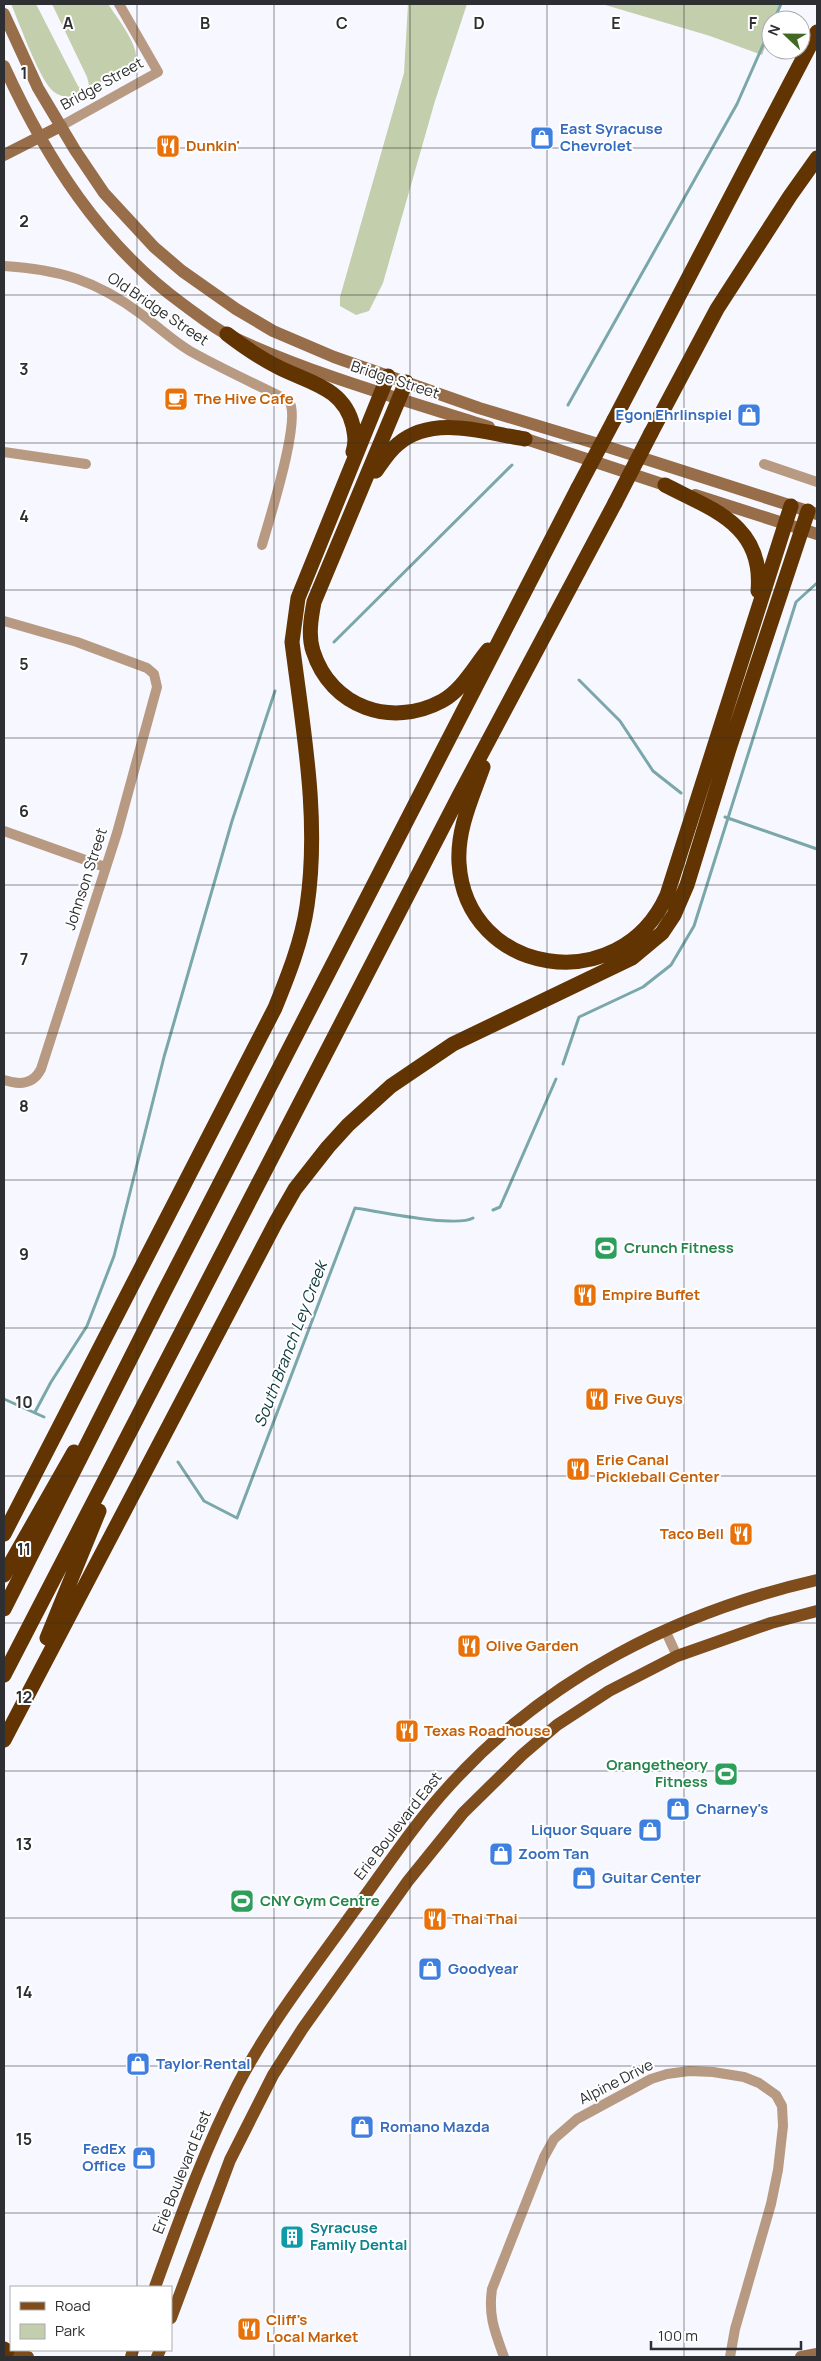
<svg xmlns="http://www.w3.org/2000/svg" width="821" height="2361" viewBox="0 0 821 2361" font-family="Manrope,sans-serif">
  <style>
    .green { fill: #c3ceac }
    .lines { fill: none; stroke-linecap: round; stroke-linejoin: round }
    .stream { stroke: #7aa7a9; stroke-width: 3 }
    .street { stroke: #b89a83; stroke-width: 10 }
    .secondary { stroke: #976d4a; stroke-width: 12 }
    .primary { stroke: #7f4c1c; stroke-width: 12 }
    .highway { stroke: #623402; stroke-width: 15 }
    .highway-bridge { stroke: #623402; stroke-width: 15 }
    .grid { fill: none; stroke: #2e2f32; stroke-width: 1; stroke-opacity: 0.55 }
    .labels { text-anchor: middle; stroke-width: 4; stroke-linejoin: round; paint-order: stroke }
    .street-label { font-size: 15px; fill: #2e2f32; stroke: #fff }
    .shop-label { font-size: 15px; font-weight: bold; fill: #366cbe; stroke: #fff; text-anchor: start }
    .food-label { font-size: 15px; font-weight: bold; fill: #c56008; stroke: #fff; text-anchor: start }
    .leisure-label { font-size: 15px; font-weight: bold; fill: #27864d; stroke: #fff; text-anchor: start }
    .culture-label { font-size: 15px; font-weight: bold; fill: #0d838f; stroke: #fff; text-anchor: start }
    .water-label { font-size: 16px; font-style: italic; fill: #093739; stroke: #fff }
    .grid-label { font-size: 16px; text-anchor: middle; font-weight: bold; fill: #2e2f32; stroke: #fff; stroke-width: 4; stroke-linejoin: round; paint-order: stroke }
  </style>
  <rect width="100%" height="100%" fill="#f7f8ff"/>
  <path class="green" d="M 11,4 L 36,4 L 78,86 L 83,91 L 89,85 L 87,77 L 52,4 L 108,4 C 116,16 137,43 136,57 C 135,76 119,75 106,80 C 88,86 74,106 54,92 C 40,82 19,22 11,4 Z
    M 408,4 L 467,4 L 435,101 L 383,283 L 369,311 L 356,315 L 340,306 L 340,297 L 404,73 Z
    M 602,4 L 781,4 L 775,20 L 771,20 L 771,32 L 762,55 L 710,36 Z"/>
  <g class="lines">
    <path class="stream" d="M 774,20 L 781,4
      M 568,405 L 737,104 L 771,27
      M 334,642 L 512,465
      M 579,680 L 620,721 L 653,771 L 681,793
      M 725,817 L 817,849
      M 563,1064 L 579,1017 L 643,987 L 671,965 L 694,926 L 796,602 L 817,583
      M 493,1210 L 500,1207 L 556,1079
      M 4,1399 L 44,1417
      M 35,1412 L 51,1382 L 87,1326 L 114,1256 L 164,1057 L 232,821 L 275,691
      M 178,1462 L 204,1501 L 237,1518 L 355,1208 C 377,1211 456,1228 473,1218"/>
    <path class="street" d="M 61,126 L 158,72 L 119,4
      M 4,266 C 59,269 97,281 141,314 C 157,326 173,341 190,351 C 222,369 256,384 289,401 C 302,419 269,520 262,545
      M 4,452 L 86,464
      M 764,464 L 817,482
      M 4,621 L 77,642 L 147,668 L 154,674 L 157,687 L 117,833 L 41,1069 C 33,1085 19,1085 4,1080
      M 4,831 L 105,867
      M 665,1630 L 677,1656
      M 504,2357 C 495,2332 488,2316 492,2289 L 544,2157 L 554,2139 L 577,2119 L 651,2079 L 667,2074 L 689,2071 L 713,2072 L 744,2077 L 759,2083 L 776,2095 L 782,2106 L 783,2126 L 778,2170 L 771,2204 L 735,2329 L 730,2357"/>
    <path class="secondary" d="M 4,14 L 38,88 L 75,150 L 104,193 L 154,247 L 182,271 L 236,309 L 273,331 L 334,357 L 479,408 L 608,447 L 817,514
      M 4,66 C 46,158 101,245 184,305 C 198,315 212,327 228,335 C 311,374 401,399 489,427
      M 4,155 L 61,126
      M 517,436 L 674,488
      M 695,495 L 817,534
      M 801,2357 L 817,2354"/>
    <path class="primary" d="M 155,2287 C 180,2218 204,2150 238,2084 C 270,2023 314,1967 354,1911 C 385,1869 414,1824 450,1785 C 548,1677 677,1612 817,1580
      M 171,2318 L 230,2160 L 273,2075 L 303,2028 L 408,1881 L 463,1813 L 522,1755 L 557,1725 L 609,1691 L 677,1656 L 771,1623 L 817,1611
      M 4,2350 L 28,2357
      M 131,2357 L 133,2350
      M 157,2357 L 160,2350"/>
    <path class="highway" d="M 227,334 C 244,347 260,358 278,367 C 309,383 344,387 353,426 C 355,436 356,442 353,452
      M 406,382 L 314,602 C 311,618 308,636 313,651 C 331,708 392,728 442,701 C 462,690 474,667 488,650
      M 614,420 L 817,32
      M 651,433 L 717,309 L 790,196 L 817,158
      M 376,471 C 383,461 389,451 398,444 C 433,414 486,433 525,439
      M 665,485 C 713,510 764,525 758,591
      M 483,767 C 472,798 457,829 459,863 C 466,976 620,1000 667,895 L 791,506
      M 4,1534 L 275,1008 C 288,976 302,941 307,906 C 320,818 303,730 292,642 L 298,598 L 388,376
      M 4,1575 L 74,1452
      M 4,1609 L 164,1292 L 578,488
      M 47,1638 L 99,1511
      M 4,1675 L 460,794 L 615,503
      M 4,1740 L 276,1222 L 295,1189 L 328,1147 L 348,1125 L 391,1086 L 453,1044 L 632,958 L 662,933 L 674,915 L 687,885 L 729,749 L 808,511
      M 4,2349 L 7,2351"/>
    <path class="highway-bridge" d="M 578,488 L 614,420
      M 615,503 L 651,433"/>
  </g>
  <path class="grid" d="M 137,4 L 137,2287M 274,4 L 274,2357M 410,4 L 410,2357M 547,4 L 547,2357M 684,4 L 684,2357M 4,148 L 817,148M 4,295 L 817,295M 4,443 L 817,443M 4,590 L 817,590M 4,738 L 817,738M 4,885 L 817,885M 4,1033 L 817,1033M 4,1180 L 817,1180M 4,1328 L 817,1328M 4,1476 L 817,1476M 4,1623 L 817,1623M 4,1771 L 817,1771M 4,1918 L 817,1918M 4,2066 L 817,2066M 4,2213 L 817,2213M 137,2350 L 137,2357"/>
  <defs>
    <g id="shop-square" transform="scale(1.25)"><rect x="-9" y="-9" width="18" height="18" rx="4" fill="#3f7fe0" stroke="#fff"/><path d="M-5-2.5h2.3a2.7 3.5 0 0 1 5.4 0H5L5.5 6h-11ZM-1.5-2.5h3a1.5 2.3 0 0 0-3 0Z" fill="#fff"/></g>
    <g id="restaurant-square" transform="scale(1.25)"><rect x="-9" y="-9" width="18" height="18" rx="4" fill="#e8710a" stroke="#fff"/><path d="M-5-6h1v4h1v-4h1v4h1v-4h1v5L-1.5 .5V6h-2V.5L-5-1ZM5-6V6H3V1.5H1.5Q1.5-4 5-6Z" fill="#fff"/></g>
    <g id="cafe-square" transform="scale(1.25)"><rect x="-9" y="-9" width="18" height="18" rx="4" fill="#e8710a" stroke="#fff"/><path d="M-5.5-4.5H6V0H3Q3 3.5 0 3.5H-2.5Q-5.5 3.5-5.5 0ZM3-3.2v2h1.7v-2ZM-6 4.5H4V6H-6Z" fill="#fff"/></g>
    <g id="stadium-square" transform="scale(1.25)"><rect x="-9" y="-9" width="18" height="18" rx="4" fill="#2e9e5b" stroke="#fff"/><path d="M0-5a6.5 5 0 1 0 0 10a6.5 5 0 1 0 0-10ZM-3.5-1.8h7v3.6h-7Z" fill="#fff"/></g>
    <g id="building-square" transform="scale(1.25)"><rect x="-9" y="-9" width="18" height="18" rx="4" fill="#0f9aa8" stroke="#fff"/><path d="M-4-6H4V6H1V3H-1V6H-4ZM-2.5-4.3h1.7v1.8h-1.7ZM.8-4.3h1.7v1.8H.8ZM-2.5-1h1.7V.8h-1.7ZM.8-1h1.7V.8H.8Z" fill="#fff"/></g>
  </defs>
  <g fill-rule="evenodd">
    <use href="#shop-square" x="542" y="138"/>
    <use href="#restaurant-square" x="168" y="146"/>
    <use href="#cafe-square" x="176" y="399"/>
    <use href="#shop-square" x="749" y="415"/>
    <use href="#stadium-square" x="606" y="1248"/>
    <use href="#restaurant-square" x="585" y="1295"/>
    <use href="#restaurant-square" x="597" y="1399"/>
    <use href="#restaurant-square" x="578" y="1469"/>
    <use href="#restaurant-square" x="741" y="1534"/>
    <use href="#restaurant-square" x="469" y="1646"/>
    <use href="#restaurant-square" x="407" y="1731"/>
    <use href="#stadium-square" x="726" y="1774"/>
    <use href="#shop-square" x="678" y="1809"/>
    <use href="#shop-square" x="650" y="1830"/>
    <use href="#shop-square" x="501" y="1854"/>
    <use href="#shop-square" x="584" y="1878"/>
    <use href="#stadium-square" x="242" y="1901"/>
    <use href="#restaurant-square" x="435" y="1919"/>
    <use href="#shop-square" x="430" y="1969"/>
    <use href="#shop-square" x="138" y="2064"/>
    <use href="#shop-square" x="362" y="2127"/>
    <use href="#shop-square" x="144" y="2158"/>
    <use href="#building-square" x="292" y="2237"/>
    <use href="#restaurant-square" x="249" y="2329"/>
  </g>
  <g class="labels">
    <g class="street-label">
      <text transform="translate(102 84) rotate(-29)" y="5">Bridge Street</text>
      <text transform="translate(158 309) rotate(34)" y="5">Old Bridge Street</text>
      <text transform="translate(395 380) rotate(18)" y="5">Bridge Street</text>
      <text transform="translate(86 879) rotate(-72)" y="5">Johnson Street</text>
      <text transform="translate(398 1826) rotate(-52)" y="5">Erie Boulevard East</text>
      <text transform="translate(616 2082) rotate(-27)" y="5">Alpine Drive</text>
      <text transform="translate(182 2172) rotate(-68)" y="5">Erie Boulevard East</text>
    </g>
    <g class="shop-label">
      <text x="560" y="134">East Syracuse<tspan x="560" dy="17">Chevrolet</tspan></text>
      <text x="732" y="420" text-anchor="end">Egon Ehrlinspiel</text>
      <text x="696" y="1814">Charney's</text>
      <text x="632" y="1835" text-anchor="end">Liquor Square</text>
      <text x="518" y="1859">Zoom Tan</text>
      <text x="602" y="1883">Guitar Center</text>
      <text x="448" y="1974">Goodyear</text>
      <text x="156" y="2069">Taylor Rental</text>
      <text x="380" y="2132">Romano Mazda</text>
      <text x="126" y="2154" text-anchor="end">FedEx<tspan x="126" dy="17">Office</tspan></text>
    </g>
    <g class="food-label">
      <text x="186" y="151">Dunkin'</text>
      <text x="194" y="404">The Hive Cafe</text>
      <text x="602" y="1300">Empire Buffet</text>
      <text x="614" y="1404">Five Guys</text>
      <text x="596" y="1465">Erie Canal<tspan x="596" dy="17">Pickleball Center</tspan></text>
      <text x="724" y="1539" text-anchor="end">Taco Bell</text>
      <text x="486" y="1651">Olive Garden</text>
      <text x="424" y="1736">Texas Roadhouse</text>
      <text x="452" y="1924">Thai Thai</text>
      <text x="266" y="2325">Cliff's<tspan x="266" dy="17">Local Market</tspan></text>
    </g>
    <g class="leisure-label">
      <text x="624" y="1253">Crunch Fitness</text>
      <text x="708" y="1770" text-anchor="end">Orangetheory<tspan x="708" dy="17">Fitness</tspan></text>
      <text x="260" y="1906">CNY Gym Centre</text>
    </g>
    <g class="culture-label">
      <text x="310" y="2233">Syracuse<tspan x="310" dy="17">Family Dental</tspan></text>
    </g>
    <g class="water-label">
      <text transform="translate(290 1344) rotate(-69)" y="6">South Branch Ley Creek</text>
    </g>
  </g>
  <g class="grid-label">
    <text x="68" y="29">A</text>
    <text x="205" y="29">B</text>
    <text x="342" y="29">C</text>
    <text x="479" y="29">D</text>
    <text x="616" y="29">E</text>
    <text x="753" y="29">F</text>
    <text x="24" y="79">1</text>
    <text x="24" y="227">2</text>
    <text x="24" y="375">3</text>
    <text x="24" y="522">4</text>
    <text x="24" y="670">5</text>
    <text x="24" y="817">6</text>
    <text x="24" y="965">7</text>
    <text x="24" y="1112">8</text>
    <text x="24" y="1260">9</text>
    <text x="24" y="1408">10</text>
    <text x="24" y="1555">11</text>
    <text x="24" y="1703">12</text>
    <text x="24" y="1850">13</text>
    <text x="24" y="1998">14</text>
    <text x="24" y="2145">15</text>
  </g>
  <rect width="821" height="2361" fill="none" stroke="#2e2f32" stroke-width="10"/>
  <rect x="10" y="2286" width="162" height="65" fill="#ffffff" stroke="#abacad"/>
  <rect x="20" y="2302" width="25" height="8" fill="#7f4c1c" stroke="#abacad"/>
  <text x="55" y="2311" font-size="15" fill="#2e2f32">Road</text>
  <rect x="20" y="2324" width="25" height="15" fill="#c3ceac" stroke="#abacad"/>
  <text x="55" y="2336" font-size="15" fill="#2e2f32">Park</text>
  <g transform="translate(786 35) rotate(292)"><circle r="24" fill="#ffffff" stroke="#abacad"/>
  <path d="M0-4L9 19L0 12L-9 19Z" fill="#426924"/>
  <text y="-8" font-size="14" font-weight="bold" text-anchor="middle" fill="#2e2f32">N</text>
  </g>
  <path d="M651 2341v8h150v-8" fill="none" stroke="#2e2f32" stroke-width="2.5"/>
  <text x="658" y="2341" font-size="15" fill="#2e2f32" stroke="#ffffff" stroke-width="4" paint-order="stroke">100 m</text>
</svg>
